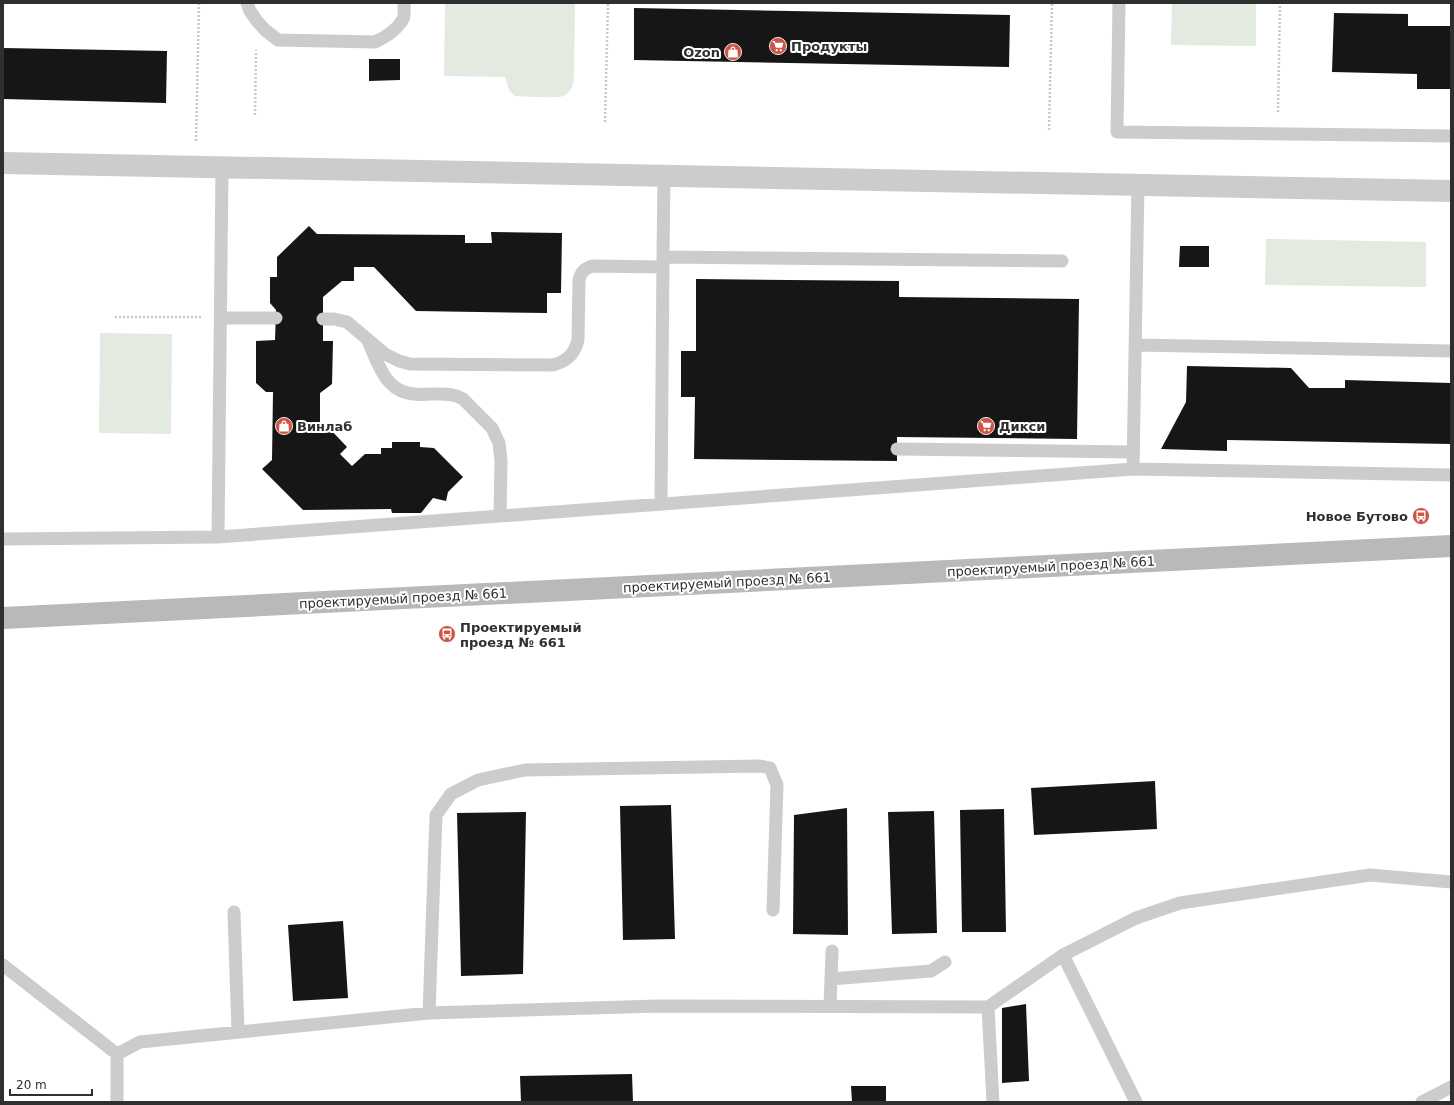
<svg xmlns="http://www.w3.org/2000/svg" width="1454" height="1105" viewBox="0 0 1454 1105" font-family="'DejaVu Sans',sans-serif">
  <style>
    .green { fill: #e3eadf }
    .building { fill: #161616 }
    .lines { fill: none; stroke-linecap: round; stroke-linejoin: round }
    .path { stroke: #c9c9c9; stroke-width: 2.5; stroke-dasharray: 2 2; stroke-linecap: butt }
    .service { stroke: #ccc; stroke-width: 13 }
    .minor { stroke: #ccc; stroke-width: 22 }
    .secondary { stroke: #b9b9b9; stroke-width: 22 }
    .labels { text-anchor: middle; stroke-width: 4; stroke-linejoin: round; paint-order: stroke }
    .poi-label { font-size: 13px; font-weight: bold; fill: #2f2f2f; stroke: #fff; text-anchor: start }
    .street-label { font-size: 13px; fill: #2f2f2f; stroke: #fff }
  </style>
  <rect width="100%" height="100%" fill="#fff"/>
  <path class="green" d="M 445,3 L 575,3 L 574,78 C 573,86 571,93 563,96 C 556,99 525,96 515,96 L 509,90 L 505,77 L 444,76 Z
    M 1172,3 L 1256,3 L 1256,46 L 1171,45 Z
    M 1266,239 L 1426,242 L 1426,287 L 1265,285 Z
    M 100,333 L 172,334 L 171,434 L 99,433 Z"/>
  <path class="building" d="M 634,8 L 1010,15 L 1009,67 L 634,60 Z
    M 1334,13 L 1408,14 L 1408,26 L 1451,26 L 1451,89 L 1417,89 L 1417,74 L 1332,72 Z
    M 3,48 L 167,51 L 166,103 L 3,99 Z
    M 369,59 L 400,59 L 400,80 L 369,81 Z
    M 309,226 L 317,234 L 465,235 L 465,243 L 492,243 L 491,232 L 562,233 L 561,293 L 547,293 L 547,313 L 416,311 L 374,267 L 354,267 L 354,281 L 342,281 L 323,297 L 323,341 L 333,341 L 332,384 L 320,393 L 320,426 L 329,428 L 347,447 L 340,454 L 352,466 L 365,454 L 381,454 L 381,448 L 392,448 L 392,442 L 420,442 L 420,447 L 434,448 L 463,477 L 448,492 L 446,501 L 433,498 L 421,513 L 392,513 L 391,509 L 303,510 L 262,469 L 272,460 L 273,392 L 266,392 L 256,383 L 256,341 L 275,340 L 276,310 L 270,303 L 270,277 L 277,277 L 277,257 Z
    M 1180,246 L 1209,246 L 1209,267 L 1179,267 Z
    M 696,279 L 899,281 L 899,297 L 1079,299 L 1077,439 L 897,437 L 897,461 L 694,459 L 695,397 L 681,397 L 681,351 L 696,351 Z
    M 1187,366 L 1291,368 L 1309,388 L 1345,388 L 1345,380 L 1451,383 L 1451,444 L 1227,440 L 1227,451 L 1161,449 L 1186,402 Z
    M 1155,781 L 1157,829 L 1034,835 L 1031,788 Z
    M 671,805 L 675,939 L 623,940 L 620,806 Z
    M 847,808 L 848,935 L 793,934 L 794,815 Z
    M 1004,809 L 1006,932 L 962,932 L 960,810 Z
    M 934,811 L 937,933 L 892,934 L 888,812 Z
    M 526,812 L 523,974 L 461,976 L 457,813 Z
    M 343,921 L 348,998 L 293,1001 L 288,925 Z
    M 1026,1004 L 1029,1081 L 1002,1083 L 1002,1008 Z
    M 632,1074 L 633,1102 L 521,1102 L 520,1076 Z
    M 851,1086 L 886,1086 L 886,1102 L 852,1102 Z"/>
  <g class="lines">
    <path class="path" d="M 1278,112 L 1280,3
      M 255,115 L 256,50
      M 605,122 L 608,3
      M 1049,130 L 1052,3
      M 196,141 L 199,3
      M 115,317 L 201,317"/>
    <path class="service" d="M 247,3 L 250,11 L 257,21 L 265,30 L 278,40 L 375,42 C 386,37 397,30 403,19 C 405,15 404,8 404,3
      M 1119,3 L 1117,132 L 1451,136
      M 222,167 L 218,537 L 1133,469
      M 1138,185 L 1133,469 L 1451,475
      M 663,257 L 664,176
      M 221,318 L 276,318
      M 323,319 L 334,319 L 347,322 L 385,354 L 399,361 L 410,364 L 553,365 C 567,361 574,355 578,340 L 579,280 C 581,272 584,269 592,266 L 663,267
      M 368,341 C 378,363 385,392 414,394 C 420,395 426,394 433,394 C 444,394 453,393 463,399 L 492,428 L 499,443 L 501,461 L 500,516
      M 1135,345 L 1451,351
      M 897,449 L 1133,452
      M 661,504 L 663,257 L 1062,261
      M 3,539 L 218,537
      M 234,912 L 238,1032
      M 1063,955 L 1136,1102
      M 3,965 L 117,1054
      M 831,979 L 931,971 L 945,962
      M 830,1006 L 832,951
      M 988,1007 L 993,1102
      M 429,1013 L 436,815 L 451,794 L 478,780 L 525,770 L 760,766 L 770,768 L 777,785 L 773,910
      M 117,1054 L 140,1042 L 429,1013 L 658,1006 L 988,1007 L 1063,955 L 1136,918 L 1180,903 L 1370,875 L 1451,882
      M 117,1102 L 117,1054
      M 1422,1102 L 1451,1087"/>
    <path class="minor" d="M 3,163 L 1451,191"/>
    <path class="secondary" d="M 3,618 L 1451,546"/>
  </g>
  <defs>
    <g id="supermarket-disc" transform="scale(0.9)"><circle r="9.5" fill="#d05347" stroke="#fff"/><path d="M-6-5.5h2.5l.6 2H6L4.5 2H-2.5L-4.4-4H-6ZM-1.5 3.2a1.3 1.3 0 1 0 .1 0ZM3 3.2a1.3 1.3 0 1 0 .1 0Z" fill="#fff"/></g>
    <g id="shop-disc" transform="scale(0.9)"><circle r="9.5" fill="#d05347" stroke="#fff"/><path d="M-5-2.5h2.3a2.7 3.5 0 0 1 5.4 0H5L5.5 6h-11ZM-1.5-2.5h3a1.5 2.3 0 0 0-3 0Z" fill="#fff"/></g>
    <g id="bus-disc" transform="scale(0.9)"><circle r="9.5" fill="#d05347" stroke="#fff"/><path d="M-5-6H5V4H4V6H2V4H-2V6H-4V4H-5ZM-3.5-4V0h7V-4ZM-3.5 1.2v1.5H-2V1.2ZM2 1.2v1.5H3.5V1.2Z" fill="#fff"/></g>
  </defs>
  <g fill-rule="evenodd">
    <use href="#supermarket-disc" x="778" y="46"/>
    <use href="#shop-disc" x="733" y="52"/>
    <use href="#shop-disc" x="284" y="426"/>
    <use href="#supermarket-disc" x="986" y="426"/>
    <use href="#bus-disc" x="1421" y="516"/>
    <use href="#bus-disc" x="447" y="634"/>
  </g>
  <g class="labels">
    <g class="poi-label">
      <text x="791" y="51">Продукты</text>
      <text x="720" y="57" text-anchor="end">Ozon</text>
      <text x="297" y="431">Винлаб</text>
      <text x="999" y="431">Дикси</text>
      <text x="1408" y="521" text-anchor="end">Новое Бутово</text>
      <text x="460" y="632">Проектируемый<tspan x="460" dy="15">проезд № 661</tspan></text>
    </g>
    <g class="street-label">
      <text transform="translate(1051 566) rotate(-3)" y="5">проектируемый проезд № 661</text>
      <text transform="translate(727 582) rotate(-3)" y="5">проектируемый проезд № 661</text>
      <text transform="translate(403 598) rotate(-3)" y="5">проектируемый проезд № 661</text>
    </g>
  </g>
  <rect width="1454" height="1105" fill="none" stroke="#2f2f2f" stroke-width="8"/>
  <path d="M10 1089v6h82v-6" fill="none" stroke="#2f2f2f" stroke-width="2"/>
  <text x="16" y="1089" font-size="12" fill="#2f2f2f" stroke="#ffffff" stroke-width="3" paint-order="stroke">20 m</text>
</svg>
